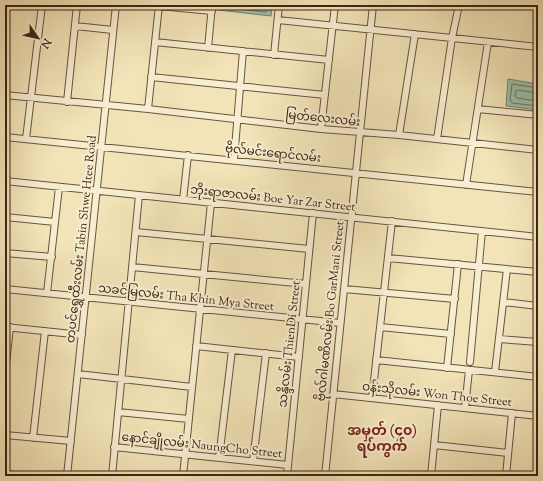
<svg xmlns="http://www.w3.org/2000/svg" width="543" height="481" viewBox="0 0 543 481" font-family="'Sorts Mill Goudy','Noto Sans Myanmar',serif">
  <style>
    .water { fill: #9bbfac; stroke: #75816f }
    .lines { fill: none; stroke-linecap: round; stroke-linejoin: round }
    .shore { stroke: #6c7260; stroke-width: 1 }
    .minor-casing { stroke: #6a543c; stroke-width: 8 }
    .minor { stroke: #f7edd1; stroke-width: 6 }
    .labels { text-anchor: middle; stroke-width: 4; stroke-linejoin: round; paint-order: stroke }
    .street-label { font-size: 12px; fill: #3d2413; stroke: #f7edd1 }
    .quarter-label { font-size: 14px; font-weight: bold; fill: #7a1f14; stroke: #f7edd1 }
  </style>
  <rect width="100%" height="100%" fill="#f2e4b8"/>
  <filter id="stains"><feTurbulence type="fractalNoise" baseFrequency=".005" numOctaves="4"/><feColorMatrix values="0 0 0 0 .2 0 0 0 0 .09 0 0 0 0 .02 0 0 0 .5 -.17"/></filter>
  <radialGradient id="worn" r=".72"><stop offset=".6" stop-color="#630" stop-opacity="0"/><stop offset="1" stop-color="#630" stop-opacity=".3"/></radialGradient>
  <path class="water" d="M 218,5 L 272,5 L 271,16 L 218,10 Z
    M 508,79 L 538,84 L 538,110 L 506,106 Z"/>
  <g class="lines">
    <path class="shore" d="M 222,5 L 224,7 L 265,12 L 267,11 L 268,5
      M 538,88 L 512,84 L 510,101 L 512,103 L 538,106
      M 538,93 L 518,90 L 516,91 L 515,96 L 517,98 L 538,101"/>
    <g class="minor-casing">
      <path id="minor" d="M 523,5 L 538,6
        M 159,6 L 212,11
        M 5,20 L 7,5
        M 278,20 L 538,47
        M 75,26 L 113,30
        M 155,42 L 329,60
        M 208,48 L 212,5
        M 274,55 L 279,5
        M 151,77 L 325,95
        M 5,95 L 148,109 L 321,129 L 399,135 L 538,150
        M 67,102 L 77,5
        M 148,109 L 159,5
        M 478,109 L 538,115
        M 321,129 L 335,5
        M 399,135 L 415,34
        M 5,137 L 538,192
        M 26,139 L 42,5
        M 437,139 L 452,38 L 459,5
        M 234,160 L 243,51
        M 5,181 L 538,237
        M 466,185 L 488,42
        M 183,200 L 188,155
        M 5,217 L 55,222
        M 136,232 L 309,249
        M 5,253 L 52,257
        M 388,258 L 538,272
        M 132,267 L 306,284
        M 5,289 L 340,323
        M 344,289 L 455,299
        M 47,293 L 59,187
        M 503,302 L 538,306
        M 5,327 L 82,335
        M 380,327 L 451,334
        M 499,339 L 538,342
        M 196,346 L 299,357
        M 376,360 L 538,377
        M 470,362 L 482,231
        M 447,368 L 458,264
        M 495,372 L 507,269
        M 5,373 L 10,327
        M 78,374 L 192,387
        M 333,394 L 538,416
        M 372,398 L 392,221
        M 465,408 L 469,370
        M 118,412 L 189,419
        M 5,435 L 71,441
        M 33,438 L 45,331
        M 434,445 L 508,453
        M 114,447 L 288,465
        M 219,458 L 232,350
        M 253,461 L 266,353
        M 5,474 L 24,476
        M 67,476 L 116,5
        M 112,476 L 139,195
        M 183,476 L 211,203
        M 287,476 L 313,213
        M 325,476 L 373,5
        M 431,476 L 438,405
        M 506,476 L 512,413"/>
    </g>
    <use href="#minor" class="minor"/>
  </g>
  <g class="labels">
    <g class="street-label">
      <text transform="translate(323 118) rotate(6)" y="4">မြတ်လေးလမ်း</text>
      <text transform="translate(273 153) rotate(6)" y="4">ဗိုလ်မင်းရောင်လမ်း</text>
      <text transform="translate(273 198) rotate(6)" y="4">ဘိုးရာဇာလမ်း Boe Yar Zar Street</text>
      <text transform="translate(81 239) rotate(-84)" y="4">တပင်ရွှေထီးလမ်း Tabin Shwe Htee Road</text>
      <text transform="translate(186 297) rotate(6)" y="4">သခင်မြလမ်း Tha Khin Mya Street</text>
      <text transform="translate(330 311) rotate(-84)" y="4">ဗိုလ်ဂါမဏိလမ်း Bo GarMani Street</text>
      <text transform="translate(289 344) rotate(-84)" y="4">သန္ဒိလမ်း ThienDi Street</text>
      <text transform="translate(437 394) rotate(6)" y="4">ဝန်းသိုလမ်း Won Thoe Street</text>
      <text transform="translate(202 445) rotate(6)" y="4">နောင်ချိုလမ်း NaungCho Street</text>
    </g>
    <g class="quarter-label">
      <text x="382" y="435">အမှတ် (၄၀)<tspan x="382" dy="16">ရပ်ကွက်</tspan></text>
    </g>
  </g>
  <rect width="543" height="481" fill="none" stroke="#f2e4b8" stroke-width="20"/>
  <rect x="6" y="6" width="531" height="469" fill="none" stroke="#3d2413" stroke-width="2"/>
  <rect x="10" y="10" width="523" height="461" fill="none" stroke="#3d2413"/>
  <g transform="translate(38 38) rotate(124)" stroke="#f7edd1" stroke-width="3" paint-order="stroke">
  <path d="M0-3L7 15L0 10L-7 15Z" fill="#3d2413"/>
  <text y="-6" font-size="11" font-weight="bold" text-anchor="middle" fill="#3d2413">N</text>
  </g>
  <rect width="100%" height="100%" filter="url(#stains)"/>
  <rect width="100%" height="100%" fill="url(#worn)"/>
</svg>
